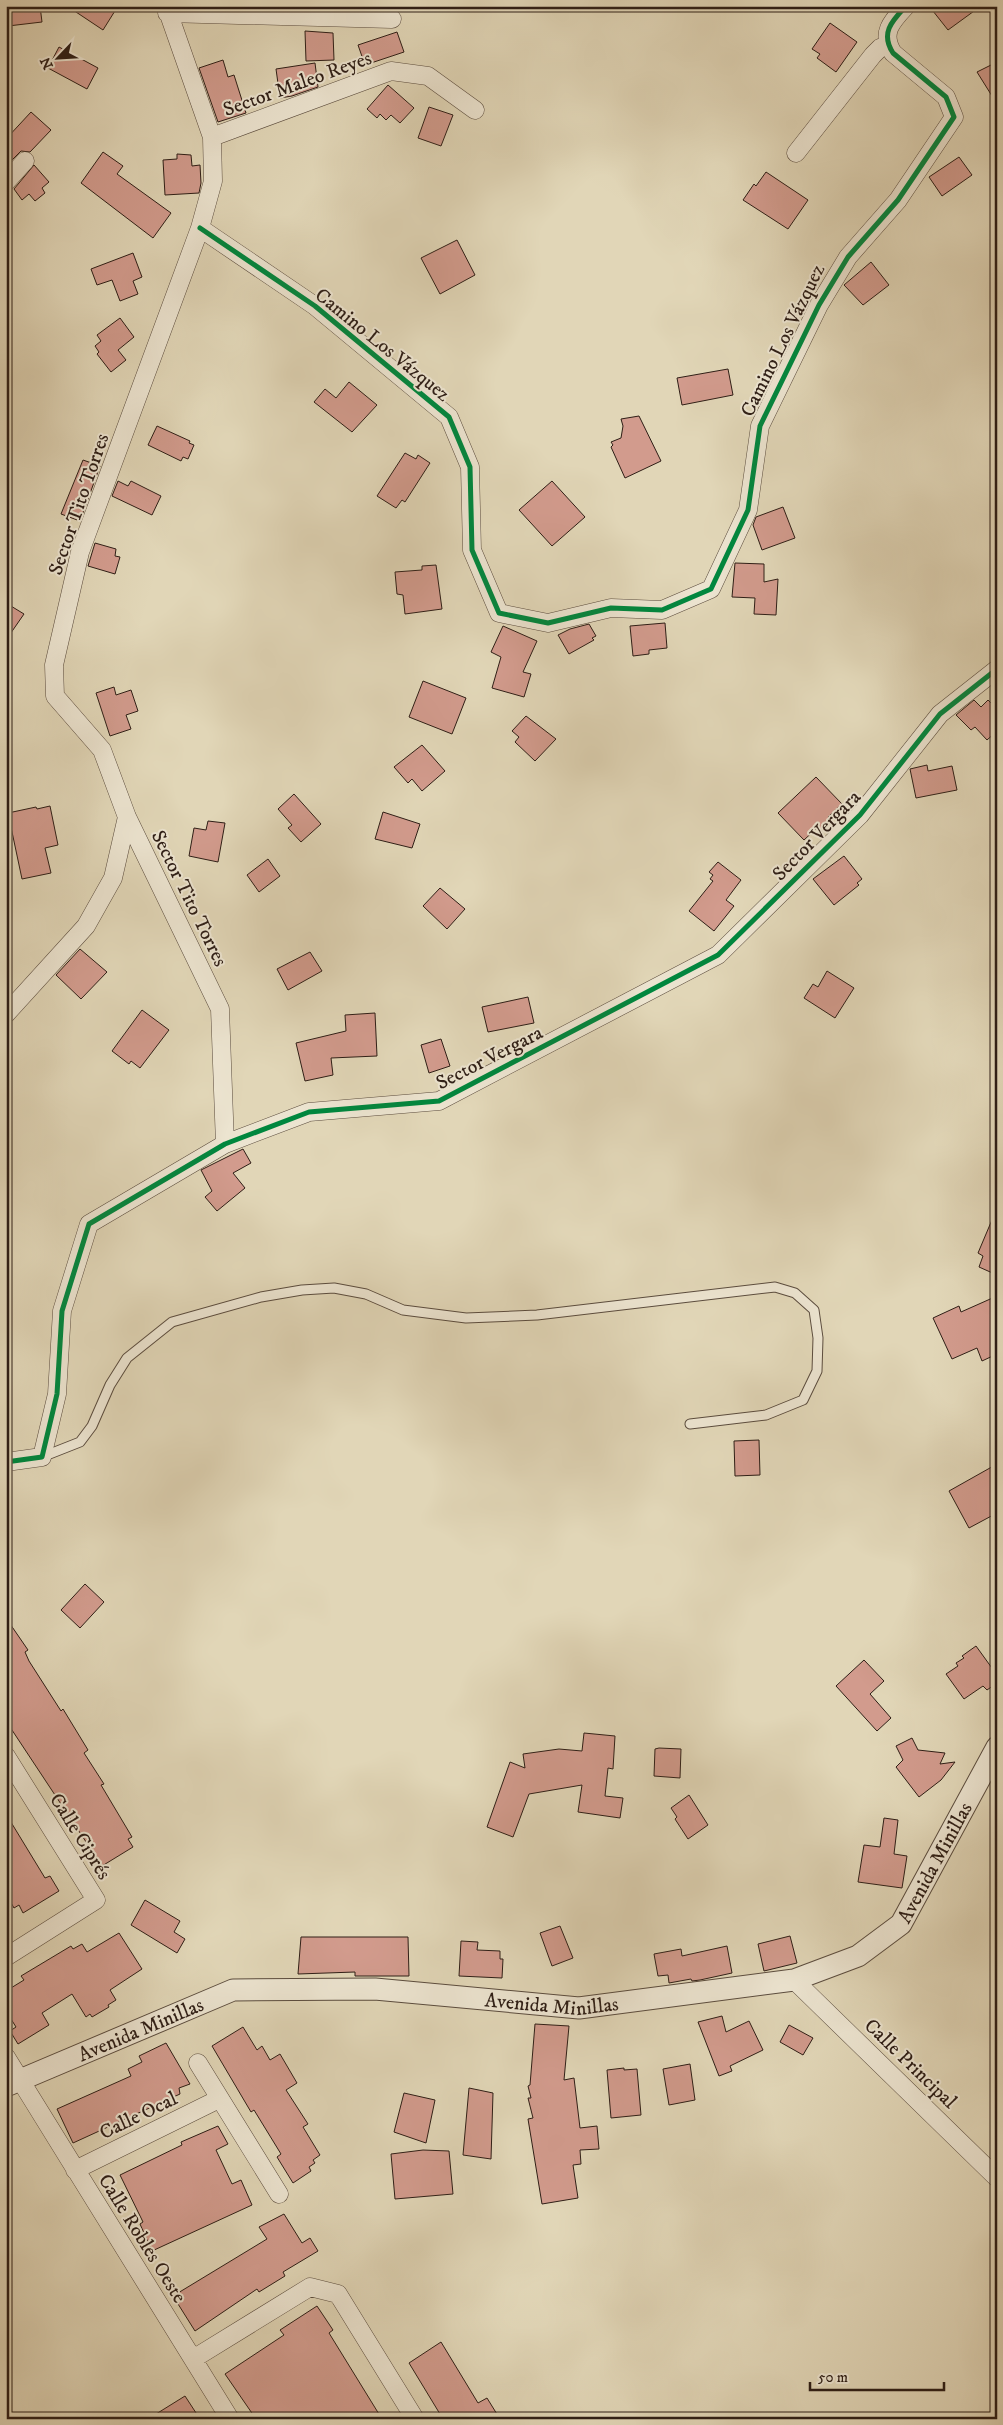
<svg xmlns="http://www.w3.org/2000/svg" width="1003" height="2425" viewBox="0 0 1003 2425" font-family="'IM FELL DW Pica',serif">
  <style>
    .building { fill: #d29b8d; stroke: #2e1e16 }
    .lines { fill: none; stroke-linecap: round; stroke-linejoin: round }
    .service-casing { stroke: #5b4c3e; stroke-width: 11 }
    .minor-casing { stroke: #5b4c3e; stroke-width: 19 }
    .tertiary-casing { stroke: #5b4c3e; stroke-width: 23 }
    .service { stroke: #ece4d0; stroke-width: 9 }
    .minor { stroke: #ece4d0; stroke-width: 18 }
    .tertiary { stroke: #ece4d0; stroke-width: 21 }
    .cycleway-casing { stroke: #ece4d0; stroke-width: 8 }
    .cycleway { stroke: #00873e; stroke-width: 5 }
    .labels { text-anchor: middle; stroke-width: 4; stroke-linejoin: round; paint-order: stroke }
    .street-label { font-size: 20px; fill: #2e1e16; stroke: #ece4d0 }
  </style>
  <rect width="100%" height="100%" fill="#e1d6b7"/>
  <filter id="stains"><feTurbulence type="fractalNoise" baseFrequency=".004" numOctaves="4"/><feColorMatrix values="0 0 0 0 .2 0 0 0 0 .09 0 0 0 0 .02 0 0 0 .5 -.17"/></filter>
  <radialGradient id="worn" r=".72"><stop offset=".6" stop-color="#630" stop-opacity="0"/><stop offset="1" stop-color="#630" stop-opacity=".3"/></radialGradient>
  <path class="building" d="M 6,6 L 40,6 L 42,22 L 8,26 Z
    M 67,6 L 118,6 L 103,30 Z
    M 929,6 L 981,6 L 948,30 Z
    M 830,23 L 857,42 L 836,72 L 817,58 L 820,54 L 812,49 Z
    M 305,31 L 333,33 L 334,60 L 306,61 Z
    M 397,32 L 404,52 L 365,65 L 358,45 Z
    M 59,47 L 98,68 L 87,89 L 48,68 Z
    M 223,60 L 228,77 L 234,75 L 246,113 L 218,122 L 199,68 Z
    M 997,62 L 997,104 L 977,72 Z
    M 315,63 L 318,87 L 292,96 L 280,98 L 276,69 Z
    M 388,85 L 414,108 L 400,123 L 391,115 L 386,120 L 380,114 L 377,118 L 367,109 Z
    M 429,107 L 453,115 L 441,146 L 418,138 Z
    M 31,112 L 51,130 L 30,152 L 21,151 L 6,166 L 6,139 Z
    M 103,152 L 123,166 L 117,174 L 171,213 L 153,238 L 81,183 Z
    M 177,154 L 191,155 L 192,166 L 200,165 L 201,183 L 199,193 L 165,195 L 163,160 L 177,159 Z
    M 959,157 L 972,175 L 942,196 L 929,177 Z
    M 34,165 L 49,182 L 42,188 L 45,193 L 35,201 L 29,194 L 22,200 L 14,189 Z
    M 766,172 L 808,200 L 788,229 L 743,200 L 754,184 L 756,186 Z
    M 457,240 L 475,275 L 440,294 L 421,258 Z
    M 133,253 L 142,277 L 133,281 L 138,294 L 120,301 L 112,280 L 97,285 L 91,269 Z
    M 871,262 L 889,285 L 863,305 L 844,285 Z
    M 120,318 L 134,337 L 118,350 L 126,360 L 111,372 L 97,354 L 99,352 L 95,346 L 101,341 L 97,335 Z
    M 728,369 L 733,395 L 682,405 L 677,378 Z
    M 349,382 L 377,405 L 352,432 L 314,402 L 325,389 L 336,398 Z
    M 639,416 L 661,461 L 625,478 L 611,447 L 613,445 L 611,442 L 621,438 L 623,426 L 621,419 Z
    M 157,426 L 190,441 L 189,443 L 194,445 L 188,459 L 183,457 L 181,461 L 148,445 Z
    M 405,453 L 416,459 L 418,455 L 430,463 L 405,502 L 402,500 L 396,508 L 377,496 Z
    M 83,460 L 100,466 L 80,521 L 61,514 Z
    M 118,481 L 128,486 L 131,481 L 161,496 L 152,515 L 112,496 Z
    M 552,481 L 585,517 L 552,546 L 519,510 Z
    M 783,507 L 795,538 L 762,550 L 753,525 L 756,517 Z
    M 95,543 L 116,549 L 115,556 L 120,557 L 115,574 L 88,566 Z
    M 735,563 L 764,564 L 764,582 L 778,579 L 776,615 L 754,614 L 755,598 L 732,597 Z
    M 436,565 L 442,609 L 405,614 L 403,595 L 397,594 L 395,572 L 422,570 L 422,566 Z
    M 6,603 L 24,614 L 6,640 Z
    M 665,623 L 667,648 L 649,650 L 649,654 L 633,656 L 630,626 Z
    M 589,624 L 596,636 L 592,638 L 594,640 L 569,654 L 558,635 L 570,629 Z
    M 503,626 L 537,641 L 523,672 L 531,674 L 524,697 L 492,688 L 501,657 L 491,652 Z
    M 423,681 L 466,698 L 452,734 L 409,717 Z
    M 114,687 L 116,695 L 131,690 L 138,711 L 126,715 L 131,729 L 110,736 L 96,693 Z
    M 974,700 L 981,707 L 988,700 L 997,709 L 997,731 L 987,740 L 975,727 L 971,730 L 956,715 Z
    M 526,716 L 556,739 L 535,761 L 515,742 L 519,737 L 512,731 Z
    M 422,745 L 445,771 L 422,791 L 412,779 L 408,783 L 394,767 Z
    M 927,765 L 928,771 L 952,766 L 957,790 L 916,798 L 910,769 Z
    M 816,777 L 842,804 L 828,817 L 831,820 L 821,830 L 818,827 L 804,840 L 778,813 Z
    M 294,794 L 321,824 L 301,842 L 288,828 L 292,825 L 278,809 Z
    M 50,806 L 58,845 L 45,848 L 51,873 L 22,879 L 8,813 L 36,807 L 37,809 Z
    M 383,812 L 420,824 L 412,848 L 375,839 Z
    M 208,821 L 225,823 L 218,862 L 189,856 L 194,828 L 206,830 Z
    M 844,856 L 862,879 L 857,883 L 859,885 L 834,905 L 813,879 Z
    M 268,859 L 280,876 L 259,892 L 247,875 Z
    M 718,862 L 741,880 L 726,900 L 734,906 L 714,931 L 689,911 L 713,881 L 710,879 L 713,875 L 709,872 Z
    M 440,888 L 465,909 L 447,929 L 423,906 Z
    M 80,949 L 107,972 L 81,999 L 56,975 Z
    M 310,952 L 322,971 L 288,990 L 277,969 Z
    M 827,971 L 854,988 L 835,1018 L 804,998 L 813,984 L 818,987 Z
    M 528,997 L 534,1023 L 488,1032 L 482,1007 Z
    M 142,1010 L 169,1030 L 140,1068 L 131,1061 L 129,1064 L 112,1051 Z
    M 375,1013 L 377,1056 L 331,1058 L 333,1075 L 305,1081 L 296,1043 L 346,1031 L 345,1015 Z
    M 441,1039 L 450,1066 L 429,1073 L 421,1045 Z
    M 243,1149 L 251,1163 L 233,1173 L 245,1188 L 217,1211 L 205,1197 L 212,1191 L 201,1170 Z
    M 997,1208 L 997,1275 L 979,1267 L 983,1256 L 978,1253 Z
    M 997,1296 L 997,1354 L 982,1361 L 977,1348 L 952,1359 L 933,1318 L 959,1306 L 961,1312 Z
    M 759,1440 L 760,1475 L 735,1476 L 734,1441 Z
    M 997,1464 L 997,1513 L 969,1528 L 949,1491 Z
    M 85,1584 L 104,1602 L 80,1628 L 61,1610 Z
    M 6,1618 L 28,1650 L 25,1652 L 29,1661 L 61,1711 L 63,1709 L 88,1750 L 84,1753 L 104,1784 L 101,1785 L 132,1837 L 128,1839 L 133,1847 L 102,1866 L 6,1721 Z
    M 976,1646 L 997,1675 L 997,1683 L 987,1690 L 983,1686 L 964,1699 L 946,1674 L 958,1666 L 956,1663 L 964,1658 L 962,1656 Z
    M 864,1660 L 884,1681 L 870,1694 L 891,1718 L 877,1731 L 836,1686 Z
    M 584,1733 L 615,1736 L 613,1769 L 608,1768 L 605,1796 L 623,1798 L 620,1818 L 578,1812 L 582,1785 L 529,1794 L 513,1837 L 487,1827 L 510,1762 L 525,1768 L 523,1754 L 559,1749 L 582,1751 Z
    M 912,1738 L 918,1750 L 945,1753 L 940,1764 L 955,1762 L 941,1780 L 919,1797 L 896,1767 L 903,1760 L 896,1746 Z
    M 659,1748 L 681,1749 L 680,1778 L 654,1776 L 655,1749 Z
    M 689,1795 L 708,1825 L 688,1839 L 675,1819 L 677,1817 L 671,1808 Z
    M 6,1814 L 45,1878 L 50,1876 L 59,1891 L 23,1913 L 19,1905 L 14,1908 L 6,1894 Z
    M 884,1818 L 898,1820 L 894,1854 L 907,1856 L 902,1888 L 858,1882 L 864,1845 L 880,1847 Z
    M 145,1900 L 180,1921 L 174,1932 L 185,1939 L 177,1953 L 131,1925 Z
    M 560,1926 L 573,1958 L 552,1966 L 540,1933 Z
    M 119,1933 L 142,1969 L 110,1990 L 116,2000 L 108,2005 L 109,2007 L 92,2017 L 90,2014 L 86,2017 L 72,1994 L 42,2013 L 49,2025 L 18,2044 L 10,2031 L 16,2027 L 6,2011 L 6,1991 L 24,1980 L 21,1976 L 71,1946 L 73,1949 L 82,1944 L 87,1952 Z
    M 790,1936 L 797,1963 L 764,1971 L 758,1944 Z
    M 301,1937 L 408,1937 L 409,1976 L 355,1976 L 355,1972 L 298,1974 Z
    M 461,1941 L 478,1942 L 477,1950 L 500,1951 L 500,1959 L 503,1959 L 502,1978 L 459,1976 Z
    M 727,1946 L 732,1973 L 700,1980 L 692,1981 L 691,1979 L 669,1983 L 668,1975 L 658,1976 L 654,1954 L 681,1949 L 682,1956 Z
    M 722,2016 L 726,2032 L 749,2021 L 763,2050 L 730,2066 L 732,2071 L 719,2076 L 698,2022 Z
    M 535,2024 L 569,2026 L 564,2080 L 574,2078 L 580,2128 L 597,2126 L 599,2149 L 580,2150 L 581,2164 L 573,2165 L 578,2198 L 542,2204 L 528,2119 L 533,2118 L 528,2098 L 531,2098 L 528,2086 L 530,2085 Z
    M 789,2025 L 813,2038 L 803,2055 L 780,2042 Z
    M 243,2027 L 257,2050 L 262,2046 L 270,2060 L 280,2054 L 297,2083 L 286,2090 L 308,2124 L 303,2127 L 320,2155 L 313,2160 L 315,2163 L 309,2167 L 311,2171 L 293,2183 L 277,2157 L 281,2154 L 254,2110 L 251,2112 L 212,2046 Z
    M 166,2043 L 190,2084 L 179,2088 L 180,2094 L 73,2143 L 57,2109 L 131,2076 L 128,2069 L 142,2062 L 139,2056 Z
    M 690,2064 L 695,2100 L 669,2105 L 663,2069 Z
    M 624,2068 L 624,2070 L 637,2069 L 641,2115 L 611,2118 L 607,2070 Z
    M 469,2088 L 493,2093 L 491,2159 L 463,2155 Z
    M 404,2093 L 435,2100 L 426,2143 L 394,2132 Z
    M 218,2126 L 228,2144 L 216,2150 L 232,2184 L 241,2180 L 252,2205 L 152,2251 L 140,2224 L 143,2222 L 120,2175 L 182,2145 L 181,2142 Z
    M 423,2150 L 449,2151 L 453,2194 L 395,2199 L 391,2154 Z
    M 284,2214 L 302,2243 L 310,2238 L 318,2251 L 283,2272 L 285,2276 L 259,2292 L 257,2289 L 195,2331 L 173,2296 L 267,2239 L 259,2227 Z
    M 317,2306 L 333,2330 L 329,2333 L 382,2419 L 256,2419 L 225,2374 L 284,2335 L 280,2330 Z
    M 441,2342 L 478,2403 L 487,2398 L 500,2419 L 443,2419 L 409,2363 Z
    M 185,2396 L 200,2419 L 148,2419 Z"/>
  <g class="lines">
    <g class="service-casing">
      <path id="service" d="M 42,1457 L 80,1442 L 92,1426 L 110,1385 L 127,1358 L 172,1322 L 261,1297 L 302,1290 L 334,1288 L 366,1294 L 403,1310 L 466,1318 L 537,1315 L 775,1287 L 795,1293 L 814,1310 L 818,1338 L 817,1371 L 803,1400 L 766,1415 L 690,1424"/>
    </g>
    <g class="minor-casing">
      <path id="minor" d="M 166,6 L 212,137 L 213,181 L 200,228 L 80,552 L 54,665 L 55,696 L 102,750 L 127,817 L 220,1009 L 225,1144
        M 167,13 L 392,19
        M 212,137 L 391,71 L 428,76 L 475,110
        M 796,153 L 873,55 L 880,48 L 888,45
        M 6,182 L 25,161
        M 200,228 L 315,306 L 449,417 L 470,467 L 472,550 L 499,613 L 548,623 L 611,608 L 662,610 L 711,589 L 748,510 L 760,426 L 819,305 L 848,257 L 898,200 L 954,117 L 946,97 L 893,53 C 880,33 892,21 906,6
        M 6,1014 L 86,926 L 113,878 L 127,817
        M 6,1462 L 42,1457 L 57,1394 L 62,1311 L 89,1224 L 225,1144 L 309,1112 L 439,1101 L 718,955 L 860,815 L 940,714 L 997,669
        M 6,1756 L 96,1900 L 6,1957
        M 794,1980 L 997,2178
        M 6,2057 L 230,2419
        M 198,2063 L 279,2194
        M 75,2170 L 219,2099
        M 193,2359 L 310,2287 L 338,2294 L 415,2419"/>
    </g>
    <g class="tertiary-casing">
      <g id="tertiary">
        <path id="s1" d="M 6,2086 L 233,1990 L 375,1989 L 579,2008 L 794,1980 L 858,1956 L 901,1924 L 997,1747"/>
      </g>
    </g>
    <use href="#service" class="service"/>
    <use href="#minor" class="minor"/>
    <use href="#tertiary" class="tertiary"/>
    <g class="cycleway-casing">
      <path id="cycleway" d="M 200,228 L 315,306 L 449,417 L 470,467 L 472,550 L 499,613 L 548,623 L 611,608 L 662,610 L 711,589 L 748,510 L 760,426 L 819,305 L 848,257 L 898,200 L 954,117 L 946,97 L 893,53 C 880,33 892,21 906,6
        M 6,1462 L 42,1457 L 57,1394 L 62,1311 L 89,1224 L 225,1144 L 309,1112 L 439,1101 L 718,955 L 860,815 L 940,714 L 997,669"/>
    </g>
    <use href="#cycleway" class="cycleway"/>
  </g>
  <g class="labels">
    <g class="street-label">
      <text transform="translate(297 83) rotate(-20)" y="7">Sector Maleo Reyes</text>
      <text transform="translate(782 340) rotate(-64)" y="7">Camino Los Vázquez</text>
      <text transform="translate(383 344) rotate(39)" y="7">Camino Los Vázquez</text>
      <text transform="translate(78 504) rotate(-71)" y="7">Sector Tito Torres</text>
      <text transform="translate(816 835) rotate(-46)" y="7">Sector Vergara</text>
      <text transform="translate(190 898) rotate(64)" y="7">Sector Tito Torres</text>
      <text transform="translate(489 1057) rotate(-27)" y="7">Sector Vergara</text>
      <text transform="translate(81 1836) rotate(58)" y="7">Calle Ciprés</text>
      <text dy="7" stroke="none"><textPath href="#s1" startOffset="1002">Avenida Minillas</textPath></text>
      <text dy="7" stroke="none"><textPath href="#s1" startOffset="566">Avenida Minillas</textPath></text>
      <text dy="7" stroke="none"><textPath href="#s1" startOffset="146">Avenida Minillas</textPath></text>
      <text transform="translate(911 2063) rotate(44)" y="7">Calle Principal</text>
      <text transform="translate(138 2115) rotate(-26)" y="7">Calle Ocal</text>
      <text transform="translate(143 2238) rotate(58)" y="7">Calle Robles Oeste</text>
    </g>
  </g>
  <rect width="1003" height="2425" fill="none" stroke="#e1d6b7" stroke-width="25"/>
  <rect x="8" y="8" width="988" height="2410" fill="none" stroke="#2e1e16" stroke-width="2.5"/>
  <rect x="12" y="12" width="978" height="2400" fill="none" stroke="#2e1e16"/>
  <g transform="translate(58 58) rotate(245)" stroke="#ece4d0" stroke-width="4" paint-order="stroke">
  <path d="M0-4L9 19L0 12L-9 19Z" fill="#2e1e16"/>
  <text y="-8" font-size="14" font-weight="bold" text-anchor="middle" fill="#2e1e16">N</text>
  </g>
  <path d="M810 2382v8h134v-8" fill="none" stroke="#2e1e16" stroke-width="2.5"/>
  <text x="818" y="2382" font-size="15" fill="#2e1e16" stroke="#ece4d0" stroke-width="4" paint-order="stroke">50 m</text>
  <rect width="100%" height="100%" filter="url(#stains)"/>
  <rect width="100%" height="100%" fill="url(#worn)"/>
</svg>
